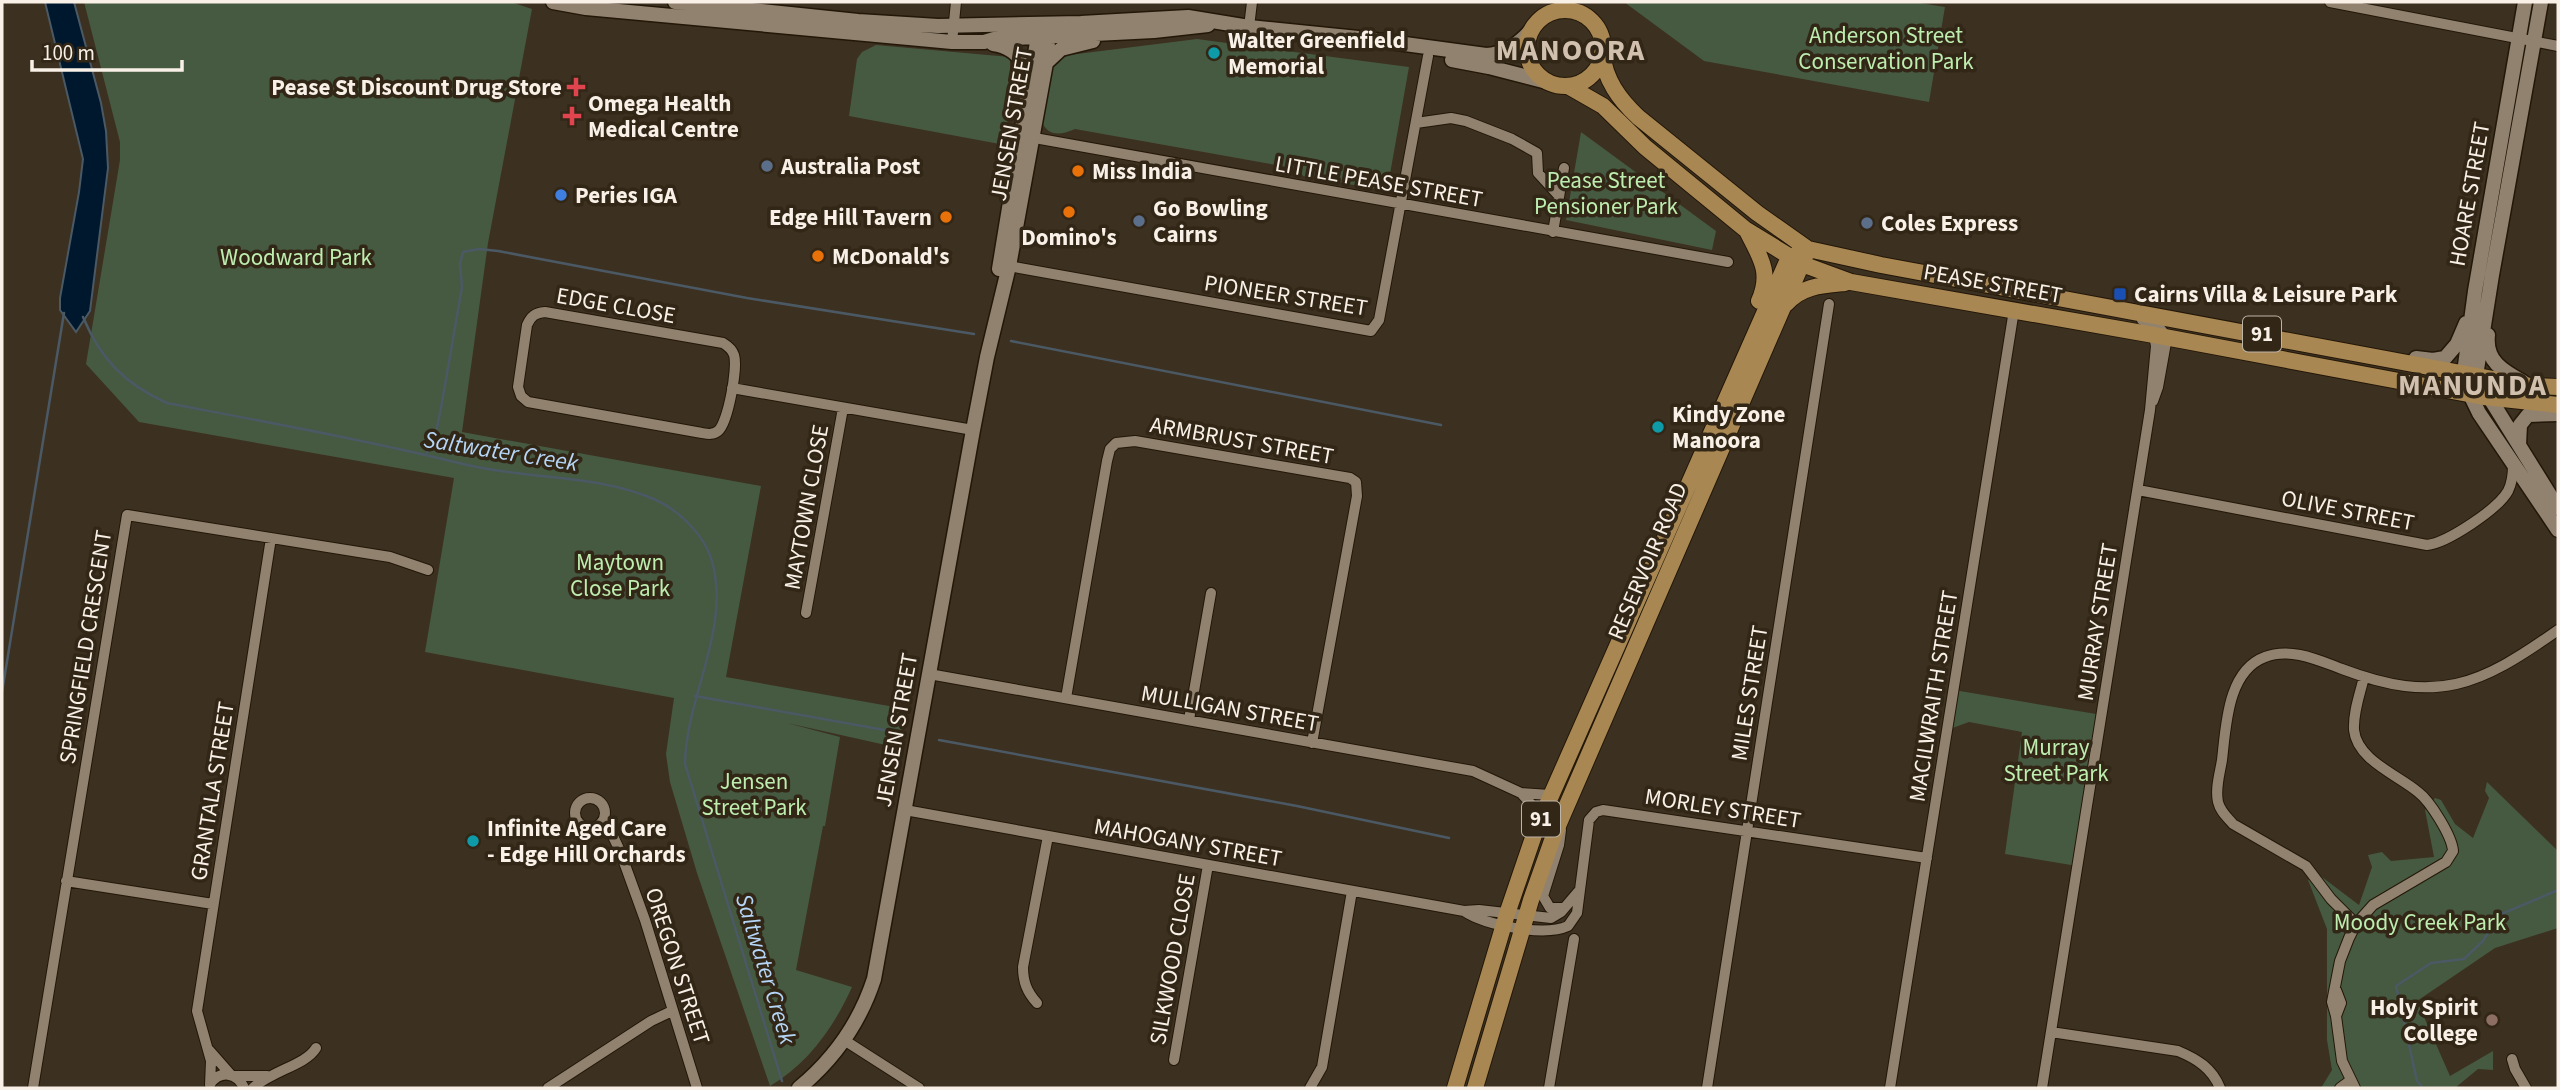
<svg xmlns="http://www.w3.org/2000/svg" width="2560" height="1090" viewBox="0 0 2560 1090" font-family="'Source Sans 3',sans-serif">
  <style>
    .green { fill: #465941 }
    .water { fill: #00182d; stroke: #4b5965; stroke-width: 2 }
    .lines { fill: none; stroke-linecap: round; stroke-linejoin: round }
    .stream { stroke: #4b5965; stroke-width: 2.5 }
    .street-casing { stroke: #231708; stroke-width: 12 }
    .secondary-casing { stroke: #231708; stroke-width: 17 }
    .primary-casing { stroke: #231708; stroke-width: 18 }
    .street { stroke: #90826f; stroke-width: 10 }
    .secondary { stroke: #90826f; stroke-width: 14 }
    .primary { stroke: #a88753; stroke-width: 16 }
    .culture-dot { fill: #0f9aa8; stroke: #322616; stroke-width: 2.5 }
    .health-dot { fill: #e0444e; stroke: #322616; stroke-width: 2.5 }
    .service-dot { fill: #5c6f8a; stroke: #322616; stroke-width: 2.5 }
    .food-dot { fill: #e8710a; stroke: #322616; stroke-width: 2.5 }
    .shop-dot { fill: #3f7fe0; stroke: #322616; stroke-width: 2.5 }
    .transit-dot { fill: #1a4fb4; stroke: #322616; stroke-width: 2.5 }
    .education-dot { fill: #8d6e63; stroke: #322616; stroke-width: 2.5 }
    .labels { text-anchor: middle; stroke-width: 7; stroke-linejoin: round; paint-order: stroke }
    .shield { fill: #322616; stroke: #bdb4a8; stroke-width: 2 }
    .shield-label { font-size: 21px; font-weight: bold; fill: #f9f1e7 }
    .park-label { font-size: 23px; fill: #bdedaf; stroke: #322616 }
    .poi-label { font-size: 23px; font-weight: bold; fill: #f9f1e7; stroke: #322616; text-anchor: start }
    .street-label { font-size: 23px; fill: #f9f1e7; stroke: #322616 }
    .water-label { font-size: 24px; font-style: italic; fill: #b5d6f7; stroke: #322616 }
    .district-label { font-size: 30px; font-weight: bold; letter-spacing: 2px; fill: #d0c0ad; stroke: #322616 }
  </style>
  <rect width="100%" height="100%" fill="#3c3020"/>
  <path class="green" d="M 84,2 L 511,2 L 532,9 L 488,243 L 462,432 L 761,486 L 726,677 L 906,709 L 899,748 L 787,723 L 840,737 L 825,826 L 823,826 L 796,970 L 852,987 C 834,1027 808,1064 770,1086 L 697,873 L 670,782 L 666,754 L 674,698 L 425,652 L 454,478 L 139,422 L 86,364 L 120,160 L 120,142 Z
    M 1624,2 L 1914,2 L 1945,7 L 1929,102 L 1704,61 Z
    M 1197,39 L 1409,67 L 1387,191 L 1303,176 L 1298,169 L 1075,129 C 1062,135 1048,137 1042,122 L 1052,68 L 1058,60 L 1069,55 Z
    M 876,45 L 1010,57 L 1010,97 L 1005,145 L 849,116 L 857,59 L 862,52 Z
    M 1581,132 L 1716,231 L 1712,250 L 1566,220 Z
    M 1954,690 L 2102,715 L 2077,866 L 2005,854 L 2022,732 L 1969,722 L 1947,730 Z
    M 2487,782 L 2558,851 L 2558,928 L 2495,948 L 2417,1001 L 2450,1076 L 2493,1051 L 2493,1070 L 2478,1069 L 2455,1088 L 2321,1088 L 2332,1070 L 2327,1040 L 2327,929 L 2308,880 L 2318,874 L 2359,905 L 2372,867 L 2368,855 L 2382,852 L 2391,861 L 2434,857 L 2425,810 L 2435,798 L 2441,800 L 2455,824 L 2473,838 L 2489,798 L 2485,791 Z"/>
  <path class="water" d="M 45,2 L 74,2 L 101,103 L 106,131 L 108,168 L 90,311 L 76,332 L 60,310 L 60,298 L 79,192 L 83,159 Z"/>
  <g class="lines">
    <path class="stream" d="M 83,317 C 101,360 125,384 167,403 C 266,422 365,440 463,464 C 526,480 596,473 656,500 C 680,511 705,536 712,561 C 731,630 686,696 685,764 L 782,1081
      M 1011,341 L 1441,425
      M 427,453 L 435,437 L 441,408 L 462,287 L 460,264 L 463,252 L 479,249 L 498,251 L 747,298 L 974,334
      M 2,692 L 64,313
      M 695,696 L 901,733
      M 939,740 L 1297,806 L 1449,838
      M 2423,1088 L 2417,1081 L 2396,986 L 2431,963 L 2464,959 L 2483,941 L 2499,915 L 2558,890"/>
    <g class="street-casing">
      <path id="street" d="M 2330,2 L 2558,46
        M 1249,27 L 1252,2
        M 952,42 L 956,2
        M 1416,123 L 1451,118 L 1466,121 L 1512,139 L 1537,153 L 1538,173 L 1559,196
        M 1029,137 L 1728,262
        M 1553,232 L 1564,168
        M 1003,265 L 1371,331 L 1379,320 L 1428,56
        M 545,312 L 723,343 C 728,346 732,349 734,355 C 738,367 728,423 718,431 C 713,435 708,434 702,433 L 528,402 L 521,396 L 518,387 L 527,325 C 531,316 535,313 545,312 Z
        M 2142,320 L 2157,325 L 2167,337 L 2158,387 L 2153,401
        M 732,388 L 973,430
        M 2138,490 L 2427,545 C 2447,543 2498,509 2508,491 C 2512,483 2513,474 2513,465
        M 806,613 L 843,408
        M 929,674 L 1473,771 L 1521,793 L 1542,816
        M 1066,698 L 1107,461 L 1110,449 L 1116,443 L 1135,441 L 1350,478 L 1356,482 L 1357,496 L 1312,743
        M 1189,720 L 1211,593
        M 1521,793 L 1550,795
        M575 813a15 15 0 1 1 30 0a15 15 0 1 1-30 0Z
        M 905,810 L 1464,911 L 1479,910 L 1551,918 L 1561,912 L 1578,892
        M 596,827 L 603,827 L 611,832 L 620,851 L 645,920 L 697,1088
        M 1561,830 L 1559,845 L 1543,896 L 1550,908 L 1563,908
        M 66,881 L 213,904
        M 1464,911 C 1485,925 1544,937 1568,926 L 1577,913 L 1589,820 L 1596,812 L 1603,810 L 1927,858
        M 2356,924 L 2331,899 L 2306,866 L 2233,824 C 2227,817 2220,811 2218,802 C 2215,788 2220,773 2222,760 C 2226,727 2227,671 2265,657 C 2290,647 2318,660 2342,669 C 2437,705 2479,686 2558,630
        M 2336,990 L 2341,1003 L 2336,1016
        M 1037,1003 C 1027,992 1023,982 1023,967 L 1048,836
        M 2051,1032 L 2178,1051 C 2197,1059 2212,1068 2220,1088
        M 844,1040 L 919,1088
        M 209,1050 L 231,1075
        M 2512,1059 L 2515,1069 L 2526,1088
        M 1174,1060 L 1208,865
        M 235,1076 L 267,1076
        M 210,1084 C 220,1070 237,1072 244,1088
        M 210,1085 L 211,1061 L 197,1011 L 271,538
        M 33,1088 L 127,515 L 390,557 L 428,570
        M 253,1088 C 271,1071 306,1065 316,1048
        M 548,1088 L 651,1021 L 672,1011
        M 1310,1088 L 1322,1067 L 1352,891
        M 1549,1088 L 1574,939
        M 1707,1088 L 1829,304
        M 1890,1088 L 2014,310
        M 2042,1088 L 2150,410 L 2156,346 L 2154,335
        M 2340,1088 L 2351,1080
        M 2355,1088 L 2342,1061 L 2336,1016 L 2332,1002 L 2340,961 L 2349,938 L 2356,924 L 2373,905 L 2446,862 L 2453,851 C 2452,836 2430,801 2418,792 C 2398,775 2357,760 2354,730 C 2353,712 2360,694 2364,677"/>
    </g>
    <g class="secondary-casing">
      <path id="secondary" d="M 553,2 L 586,8 L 952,42 L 984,42 L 994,39 L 1154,31 L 1208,25
        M 675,2 L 858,21 L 938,26 L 1081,23 L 1188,17 L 1249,27 L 1368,39 L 1486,55 C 1505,54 1519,44 1531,30
        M 2525,2 L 2475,291 L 2463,380 L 2479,413 L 2558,530
        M 2541,2 L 2492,275 L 2476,376 L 2558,508
        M 993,44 C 1014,47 1026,61 1029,82
        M 1452,60 L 1489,67 L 1547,82
        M 1046,63 L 1061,49 L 1093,41
        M 999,269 L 1029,86 L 1038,37 L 1042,28
        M 2488,335 C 2485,361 2503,371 2523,382
        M 2416,358 L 2433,360 L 2445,358 L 2457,344 L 2466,323
        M 2519,445 L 2520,425 L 2528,415 L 2558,414
        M 799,1088 C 834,1059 860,1022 874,979 L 973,430 L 987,357 L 1009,266 L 1046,63 L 1048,42 L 1044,24"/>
    </g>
    <g class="primary-casing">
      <path id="primary" d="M1527 48a38 38 0 1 1 76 0a38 38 0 1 1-76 0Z
        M 1602,53 C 1605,80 1619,99 1638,117 L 1757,213 L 1808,249 L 1881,265 L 2531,386 L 2558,387
        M 1568,86 L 1603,106 L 1645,147 L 1745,229 L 1802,264 L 1851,282 L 2154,335 L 2484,397 L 2558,405
        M 1747,231 C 1760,257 1772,272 1759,301
        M 1786,304 C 1801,286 1823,285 1845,283
        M 1455,1088 L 1507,914 L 1535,832 L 1786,264 L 1799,252
        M 1475,1088 L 1531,900 L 1554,835 L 1806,254"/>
    </g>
    <use href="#street" class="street"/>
    <use href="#secondary" class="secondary"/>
    <use href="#primary" class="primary"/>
  </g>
  <g class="culture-dot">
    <circle cx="1214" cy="53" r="7"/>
    <circle cx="1658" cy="427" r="7"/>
    <circle cx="473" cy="841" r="7"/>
  </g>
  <g class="health-dot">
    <path d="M572.5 76.5h7v7h7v7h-7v7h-7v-7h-7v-7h7z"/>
    <path d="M568.5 105.5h7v7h7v7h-7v7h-7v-7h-7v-7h7z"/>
  </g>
  <g class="service-dot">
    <circle cx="767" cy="166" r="7"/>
    <circle cx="1139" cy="221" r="7"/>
    <circle cx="1867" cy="223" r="7"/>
  </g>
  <g class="food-dot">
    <circle cx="1078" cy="171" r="7"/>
    <circle cx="1069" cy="212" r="7"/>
    <circle cx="946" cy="217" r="7"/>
    <circle cx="818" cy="256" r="7"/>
  </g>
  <circle class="shop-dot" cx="561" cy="195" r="7"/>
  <rect class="transit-dot" x="2113" y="287" width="14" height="14" rx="3.5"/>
  <circle class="education-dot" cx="2492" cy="1020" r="7"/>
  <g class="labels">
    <g class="shield">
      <rect x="2243" y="316.5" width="38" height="35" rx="5"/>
      <rect x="1522" y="801.5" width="38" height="35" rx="5"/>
    </g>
    <g class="shield-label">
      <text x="2262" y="341">91</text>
      <text x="1541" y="826">91</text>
    </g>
    <g class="park-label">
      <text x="1886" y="43">Anderson Street<tspan x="1886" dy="26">Conservation Park</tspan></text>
      <text x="1606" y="188">Pease Street<tspan x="1606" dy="26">Pensioner Park</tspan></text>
      <text x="296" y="265">Woodward Park</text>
      <text x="620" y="570">Maytown<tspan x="620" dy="26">Close Park</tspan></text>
      <text x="2056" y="755">Murray<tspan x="2056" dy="26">Street Park</tspan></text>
      <text x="754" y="789">Jensen<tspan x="754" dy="26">Street Park</tspan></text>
      <text x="2420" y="930">Moody Creek Park</text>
    </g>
    <g class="poi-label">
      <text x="1228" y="48">Walter Greenfield<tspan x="1228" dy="26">Memorial</tspan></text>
      <text x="562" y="95" text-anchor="end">Pease St Discount Drug Store</text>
      <text x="588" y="111">Omega Health<tspan x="588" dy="26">Medical Centre</tspan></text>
      <text x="781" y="174">Australia Post</text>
      <text x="1092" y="179">Miss India</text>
      <text x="575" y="203">Peries IGA</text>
      <text x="1153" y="216">Go Bowling<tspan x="1153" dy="26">Cairns</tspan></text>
      <text x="932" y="225" text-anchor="end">Edge Hill Tavern</text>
      <text x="1881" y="231">Coles Express</text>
      <text x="1069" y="245" text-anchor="middle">Domino's</text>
      <text x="832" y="264">McDonald's</text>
      <text x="2134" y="302">Cairns Villa &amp; Leisure Park</text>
      <text x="1672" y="422">Kindy Zone<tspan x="1672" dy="26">Manoora</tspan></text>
      <text x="487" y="836">Infinite Aged Care<tspan x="487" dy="26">- Edge Hill Orchards</tspan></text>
      <text x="2478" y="1015" text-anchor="end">Holy Spirit<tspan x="2478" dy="26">College</tspan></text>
    </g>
    <g class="street-label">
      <text transform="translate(1011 124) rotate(-80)" y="8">JENSEN STREET</text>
      <text transform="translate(1379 181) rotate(10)" y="8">LITTLE PEASE STREET</text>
      <text transform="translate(2469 194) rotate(-80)" y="8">HOARE STREET</text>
      <text transform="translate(1993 283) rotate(10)" y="8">PEASE STREET</text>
      <text transform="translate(1286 295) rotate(9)" y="8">PIONEER STREET</text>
      <text transform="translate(616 305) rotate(10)" y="8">EDGE CLOSE</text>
      <text transform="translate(1242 440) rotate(10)" y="8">ARMBRUST STREET</text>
      <text transform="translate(806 507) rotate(-80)" y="8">MAYTOWN CLOSE</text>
      <text transform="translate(2348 510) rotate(11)" y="8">OLIVE STREET</text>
      <text transform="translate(1647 561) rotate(-67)" y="8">RESERVOIR ROAD</text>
      <text transform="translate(2097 622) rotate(-81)" y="8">MURRAY STREET</text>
      <text transform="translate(85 647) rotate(-81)" y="8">SPRINGFIELD CRESCENT</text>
      <text transform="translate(1749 693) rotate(-81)" y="8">MILES STREET</text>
      <text transform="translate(1933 696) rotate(-81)" y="8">MACILWRAITH STREET</text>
      <text transform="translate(1230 708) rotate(10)" y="8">MULLIGAN STREET</text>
      <text transform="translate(896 730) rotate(-80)" y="8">JENSEN STREET</text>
      <text transform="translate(212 791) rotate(-81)" y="8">GRANTALA STREET</text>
      <text transform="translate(1723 808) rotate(9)" y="8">MORLEY STREET</text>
      <text transform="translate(1188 842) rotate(10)" y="8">MAHOGANY STREET</text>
      <text transform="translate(1172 959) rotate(-80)" y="8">SILKWOOD CLOSE</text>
      <text transform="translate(678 966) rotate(72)" y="8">OREGON STREET</text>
    </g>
    <g class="water-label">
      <text transform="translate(501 451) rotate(9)" y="8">Saltwater Creek</text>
      <text transform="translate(766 969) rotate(73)" y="8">Saltwater Creek</text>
    </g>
    <g class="district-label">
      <text x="1571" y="60">MANOORA</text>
      <text x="2473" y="395">MANUNDA</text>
    </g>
  </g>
  <rect width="2560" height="1090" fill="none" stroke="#f9f1e7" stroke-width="7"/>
  <path d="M32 60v10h150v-10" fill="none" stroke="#f9f1e7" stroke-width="3.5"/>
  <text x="42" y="60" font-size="21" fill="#f9f1e7" stroke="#322616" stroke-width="5" paint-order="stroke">100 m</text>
</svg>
